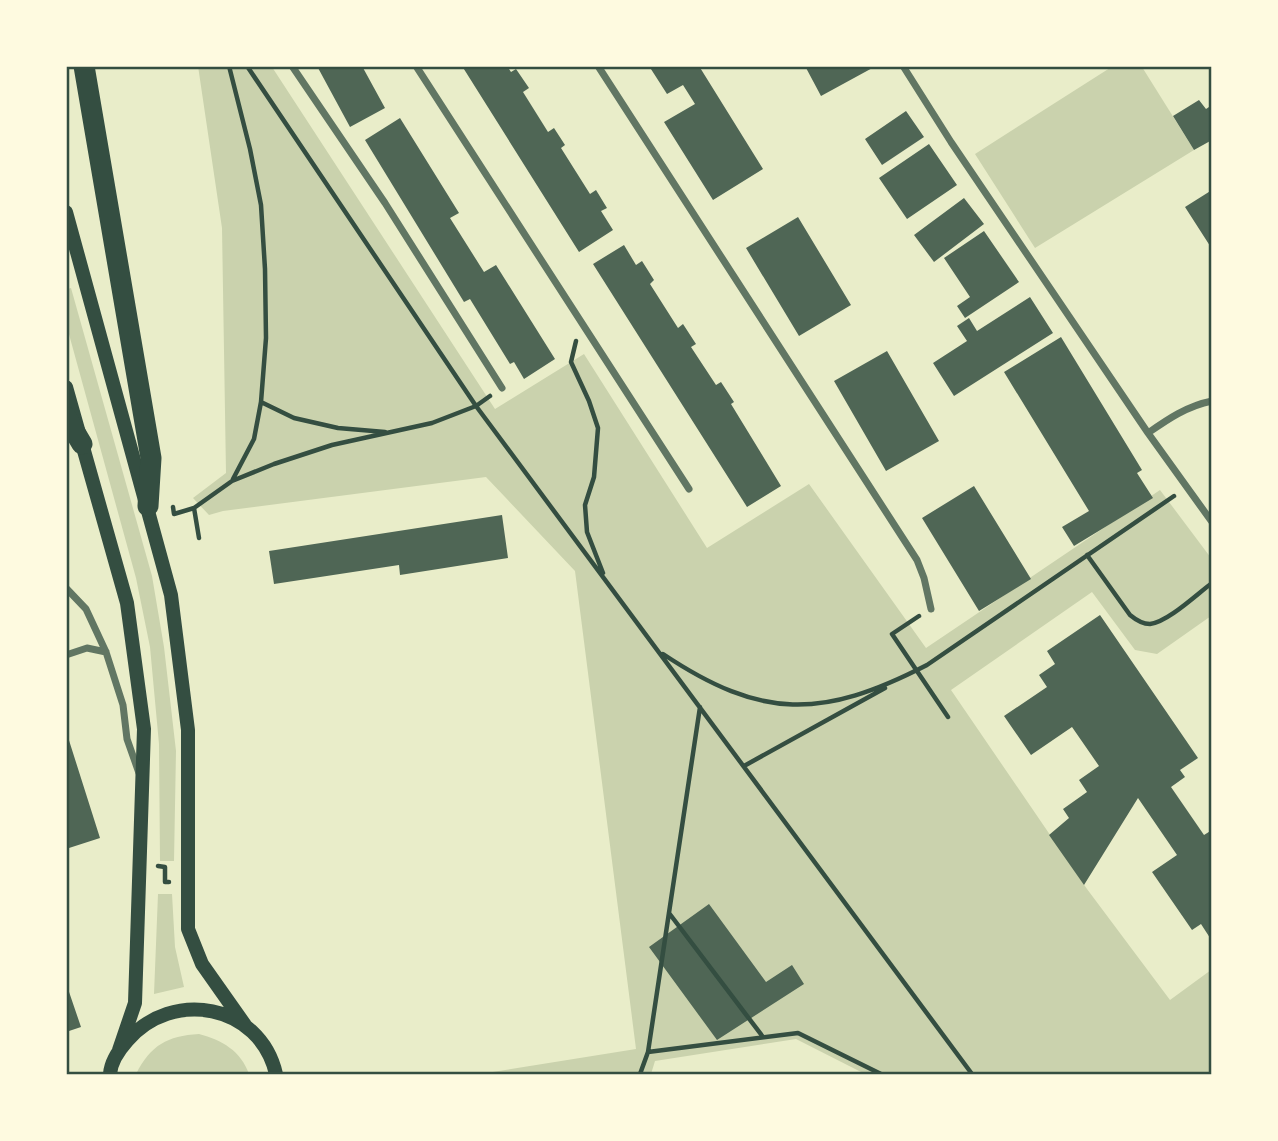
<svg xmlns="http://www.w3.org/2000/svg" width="1278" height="1141" viewBox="0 0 1278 1141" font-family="'Open Sans',sans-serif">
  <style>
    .green { fill: #cad2ad }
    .building { fill: #4f6655 }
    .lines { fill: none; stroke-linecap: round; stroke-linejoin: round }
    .path { stroke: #344e41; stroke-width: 4.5 }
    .minor { stroke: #617663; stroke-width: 7 }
    .secondary { stroke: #344e41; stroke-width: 14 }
    .motorway { stroke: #344e41; stroke-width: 21 }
    .neatline { fill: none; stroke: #344e41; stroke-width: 2.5 }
  </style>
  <rect width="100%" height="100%" fill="#e9edc9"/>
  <path class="green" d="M 198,66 L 272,67 L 495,409 L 584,354 L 707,548 L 809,484 L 926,648 L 1160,490 L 1211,558 L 1211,616 L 1157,654 L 1135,650 L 1092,592 L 951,690 L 1087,889 L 1170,1000 L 1211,970 L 1211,1074 L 865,1074 L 796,1039 L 655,1061 L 651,1074 L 480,1074 L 636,1049 L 575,571 L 486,477 L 223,511 L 209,515 L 193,498 L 226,473 L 222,228 Z
    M 1113,66 L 1142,67 L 1194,150 L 1035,248 L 975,154 Z
    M 71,288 L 152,576 L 164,647 L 176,751 L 174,861 L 160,861 L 159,744 L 150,647 L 136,578 L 67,327 L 67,289 Z
    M 158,894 L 172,894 L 175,947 L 184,987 L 154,994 Z
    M 199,1034 C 222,1040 241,1051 249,1074 L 136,1074 C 151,1045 167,1036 199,1034 Z"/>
  <path class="building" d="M 317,66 L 362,66 L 385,108 L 350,127 Z
    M 462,66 L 507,66 L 511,72 L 516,69 L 529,88 L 523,92 L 548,132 L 554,128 L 565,145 L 561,148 L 590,194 L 596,190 L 607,208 L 601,211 L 613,230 L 579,252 Z
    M 649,66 L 699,66 L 763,169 L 713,200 L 664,122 L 695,104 L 683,85 L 667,94 Z
    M 805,66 L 876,66 L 821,96 Z
    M 1199,100 L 1206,109 L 1212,105 L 1212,140 L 1194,150 L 1173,116 Z
    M 906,111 L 924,137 L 882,165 L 865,139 Z
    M 400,118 L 459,213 L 450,218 L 484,272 L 496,265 L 555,359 L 524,379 L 514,362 L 510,364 L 470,299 L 464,302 L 365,140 Z
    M 929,144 L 957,185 L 907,219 L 879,178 Z
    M 1212,190 L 1212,249 L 1185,207 Z
    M 964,198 L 984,224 L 934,262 L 914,235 Z
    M 798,217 L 851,305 L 799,336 L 746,248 Z
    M 984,231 L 1019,282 L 965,318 L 957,306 L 970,297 L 944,258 Z
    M 624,245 L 636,265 L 642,261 L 654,280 L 650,284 L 678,328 L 683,324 L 696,344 L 691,347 L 716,385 L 721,382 L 734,402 L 731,404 L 781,486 L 747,507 L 593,264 Z
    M 1030,297 L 1053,333 L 954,396 L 933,363 L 967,341 L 957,326 L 969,318 L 977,331 Z
    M 1061,337 L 1142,470 L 1137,473 L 1153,498 L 1074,546 L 1062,527 L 1089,511 L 1004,372 Z
    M 887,351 L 939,441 L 886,471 L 834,381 Z
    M 974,486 L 1031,579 L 979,611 L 922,518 Z
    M 502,515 L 508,558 L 400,575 L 399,565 L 274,584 L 269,551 Z
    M 1100,615 L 1198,758 L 1180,770 L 1185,777 L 1171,787 L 1204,835 L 1212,830 L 1212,941 L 1201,924 L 1192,930 L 1152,872 L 1177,855 L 1138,798 L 1084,885 L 1049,835 L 1069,818 L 1063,809 L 1087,792 L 1079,780 L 1099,766 L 1072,727 L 1031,755 L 1004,716 L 1047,687 L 1039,675 L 1055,664 L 1047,651 Z
    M 67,734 L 100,838 L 69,848 L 66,839 Z
    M 709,904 L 766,982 L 792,965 L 804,984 L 717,1040 L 649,947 Z
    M 66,983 L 81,1027 L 66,1032 Z"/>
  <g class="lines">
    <path class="path" d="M 229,66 L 250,149 L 261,205 L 265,269 L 266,338 L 261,402 L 254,439 L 233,479
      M 576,341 L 571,362 L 589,401 L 598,428 L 594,477 L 585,505 L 587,532 L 603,573
      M 490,396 L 476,406 L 972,1074
      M 261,402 L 294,418 L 338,428 L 385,432
      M 173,507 L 174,514 L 194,508
      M 199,538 L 194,508 L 232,481 L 274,464 L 332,445 L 432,423 L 476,406 L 247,66
      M 1087,555 L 1130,615 C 1136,620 1143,624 1150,624 C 1168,622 1197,594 1212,583
      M 919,616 L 892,634 L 948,717
      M 663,654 C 762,720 822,719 927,665 L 1174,496
      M 744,766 L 885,688
      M 158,866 L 165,867 L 165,882 L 169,882
      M 669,913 L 763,1037
      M 648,1052 L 798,1033 L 881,1074
      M 640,1074 L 648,1052 L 700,707"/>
    <path class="minor" d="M 292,66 L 385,203 L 502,388
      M 416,66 L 689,489
      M 598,66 L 917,560 L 924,578 L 931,609
      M 903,66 L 951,142 L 1148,433 L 1212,522
      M 1148,433 C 1168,419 1187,406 1212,401
      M 66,588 L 86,609 L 106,652 L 123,705 L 127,739 L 139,773
      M 66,655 L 87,648 L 106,652"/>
    <path class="secondary" d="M 66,212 L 171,595 L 188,730 L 188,929 L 202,964 L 245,1025
      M 66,387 L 127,603 L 144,729 L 135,1003 L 119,1050
      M 110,1074 C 111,1061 118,1051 127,1041 C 172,988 260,1004 276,1074"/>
    <path class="motorway" d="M 84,66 L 151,458 L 148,506
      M 66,417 L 82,444"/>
  </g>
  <rect width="1278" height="1141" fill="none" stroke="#fefae0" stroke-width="136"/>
  <rect x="68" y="68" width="1142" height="1005" class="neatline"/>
</svg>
